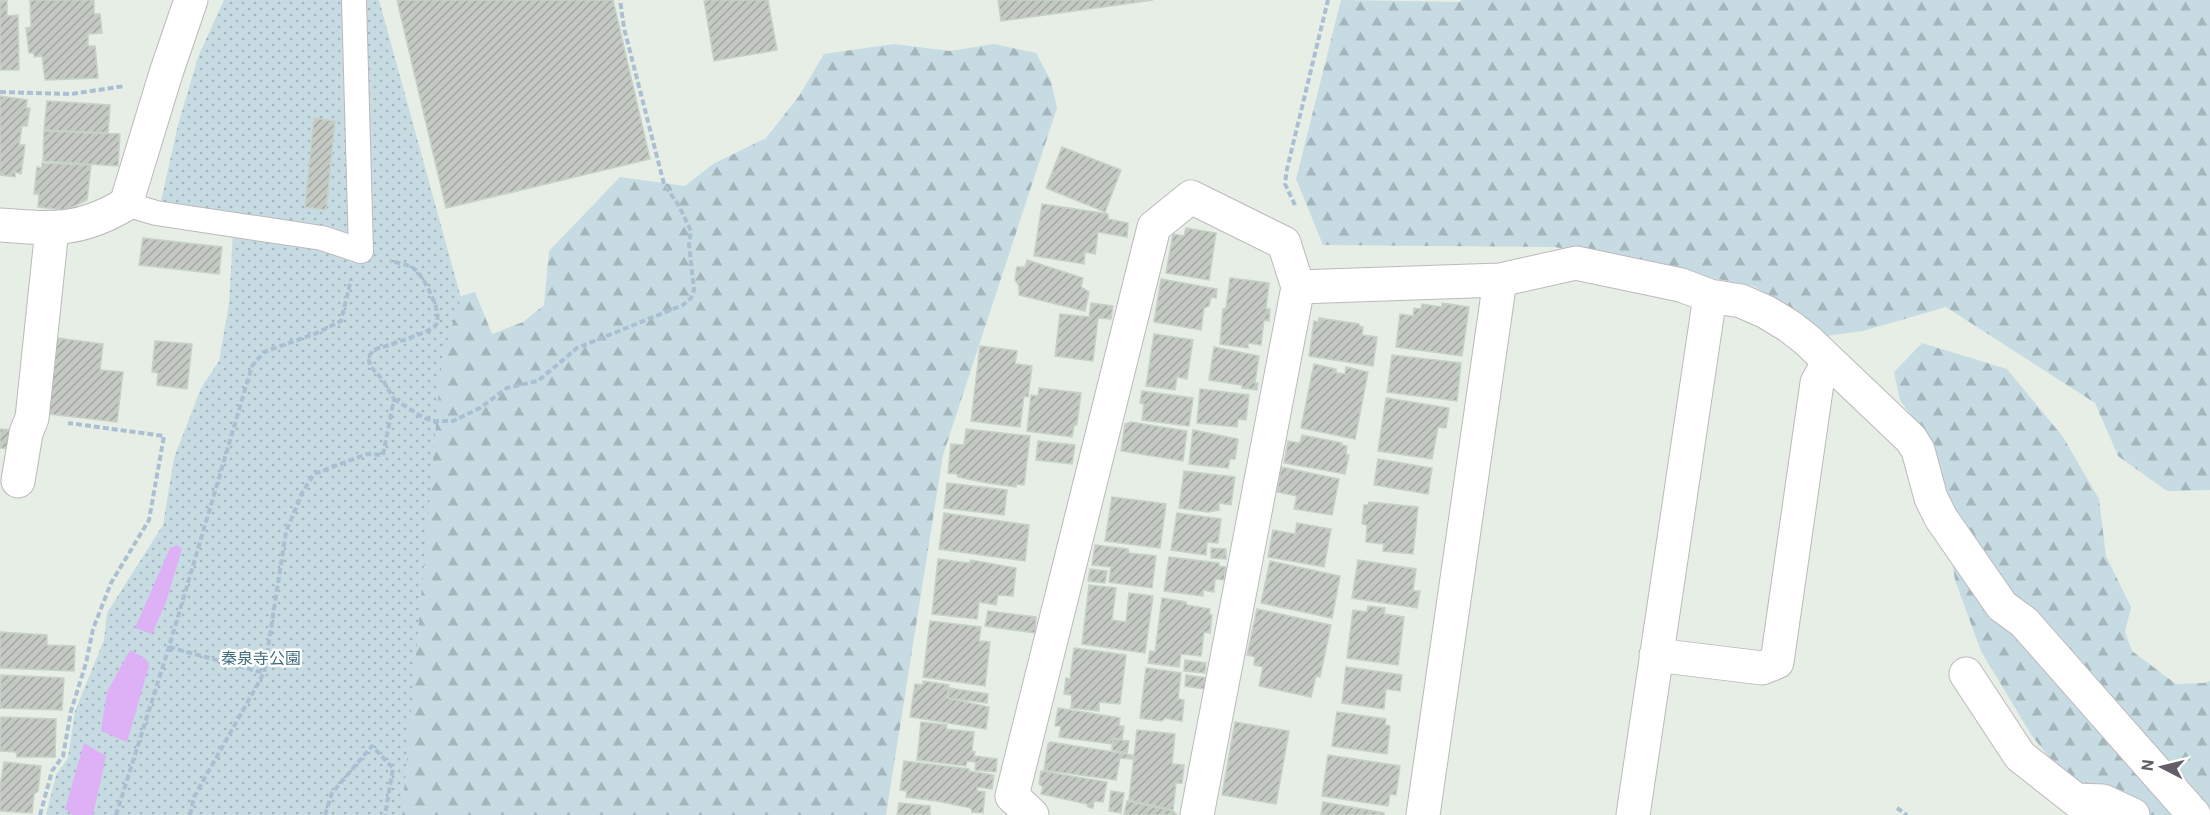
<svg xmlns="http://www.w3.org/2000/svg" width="2210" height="815" viewBox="0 0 2210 815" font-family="Roboto,'Noto Sans JP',sans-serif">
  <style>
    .forest { fill: url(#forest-firs) }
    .park { fill: url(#park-dots) }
    .water { fill: #deb0f5 }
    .building { fill: url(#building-hatch); stroke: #c6d2c5; stroke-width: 1.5 }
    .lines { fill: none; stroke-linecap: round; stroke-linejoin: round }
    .service-casing { stroke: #bdb8be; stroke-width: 26 }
    .minor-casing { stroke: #bdb8be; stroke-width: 35 }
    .path { stroke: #abbfd3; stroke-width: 4; stroke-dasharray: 6 3; stroke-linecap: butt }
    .service { stroke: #fff; stroke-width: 24 }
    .minor { stroke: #fff; stroke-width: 33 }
    .labels { text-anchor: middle; stroke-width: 5; stroke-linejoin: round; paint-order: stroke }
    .park-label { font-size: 16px; fill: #406e81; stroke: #fff }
  </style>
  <defs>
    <pattern id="forest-firs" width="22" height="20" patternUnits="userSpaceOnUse" patternTransform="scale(1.5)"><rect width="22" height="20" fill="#c6dce2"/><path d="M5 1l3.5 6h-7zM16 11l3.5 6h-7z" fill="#a4b6bb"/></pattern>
    <pattern id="park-dots" width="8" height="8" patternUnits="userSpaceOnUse" patternTransform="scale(1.5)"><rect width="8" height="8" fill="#c6dce2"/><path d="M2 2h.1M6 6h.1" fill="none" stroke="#a4b6bb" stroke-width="1.8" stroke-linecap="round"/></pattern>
    <pattern id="building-hatch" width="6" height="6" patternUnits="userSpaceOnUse" patternTransform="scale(1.5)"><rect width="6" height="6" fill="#c4cac3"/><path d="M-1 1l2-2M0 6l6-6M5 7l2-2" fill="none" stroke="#a3a7a2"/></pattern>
  </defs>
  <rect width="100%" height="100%" fill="#e6eee6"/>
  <path class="forest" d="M 1341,0 L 1460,2 L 1461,0 L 2210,0 L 2210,490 L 2167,491 L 2118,456 L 2095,403 L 1946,307 L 1863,331 L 1826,336 L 1802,314 L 1753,286 L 1555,247 L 1323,245 L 1296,179 Z
    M 894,44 L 950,51 L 994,44 L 1036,53 L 1051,81 L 1057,108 L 943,455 L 886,815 L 341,815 L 341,331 L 475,292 L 492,334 L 523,322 L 544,305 L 549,251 L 620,177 L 685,186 L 713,164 L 766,138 L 799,96 L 824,54 Z
    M 1922,343 L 2007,369 L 2063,437 L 2099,499 L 2106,556 L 2131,607 L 2125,632 L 2132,651 L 2176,684 L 2204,683 L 2210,681 L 2210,815 L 2096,815 L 2032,736 L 1981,651 L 1955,580 L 1939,472 L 1922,430 L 1900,400 L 1894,372 Z"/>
  <path class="park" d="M 224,0 L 379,0 L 461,298 L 442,357 L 402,815 L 46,815 L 56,775 L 68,758 L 75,711 L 104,640 L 107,613 L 163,525 L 174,458 L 201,388 L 219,361 L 229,304 L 233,233 L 156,223 L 178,125 L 198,57 Z"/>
  <path class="water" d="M 178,545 L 182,549 L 166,602 L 152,634 L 135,628 L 170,548 Z
    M 130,650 L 146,659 L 149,666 L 127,742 L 101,731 L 107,692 Z
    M 84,743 L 106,756 L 93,815 L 72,815 L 65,809 Z"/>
  <path class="building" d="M 0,0 L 7,0 L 7,16 L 18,15 L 19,70 L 0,70 Z
    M 30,0 L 94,0 L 94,14 L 100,14 L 102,33 L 88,34 L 88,46 L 95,46 L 98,78 L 45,80 L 42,56 L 34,57 L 34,53 L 29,53 L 26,28 L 31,27 Z
    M 397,0 L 613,0 L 650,159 L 446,208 Z
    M 704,0 L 768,0 L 777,50 L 714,61 Z
    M 998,0 L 1153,0 L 1001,21 Z
    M 0,96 L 27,100 L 26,108 L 30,108 L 27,126 L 22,126 L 19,145 L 25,145 L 21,174 L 15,172 L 15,177 L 0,175 Z
    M 47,101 L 110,105 L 108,133 L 44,130 Z
    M 314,118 L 335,121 L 326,210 L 305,207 Z
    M 44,131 L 120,134 L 118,166 L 43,161 Z
    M 1062,147 L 1121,170 L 1105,212 L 1046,188 Z
    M 42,163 L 91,165 L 87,200 L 66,210 L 38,207 L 39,194 L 34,194 L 37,167 L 42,168 Z
    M 1042,204 L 1108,214 L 1108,219 L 1128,223 L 1127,237 L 1098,232 L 1095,254 L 1085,252 L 1084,264 L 1034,256 Z
    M 1186,228 L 1216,233 L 1209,280 L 1166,273 L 1173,234 L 1184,236 Z
    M 143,238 L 222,247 L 219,274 L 139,265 Z
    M 1027,260 L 1083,278 L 1081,287 L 1089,292 L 1085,311 L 1019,295 L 1019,286 L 1015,280 L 1017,267 L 1025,267 Z
    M 1230,278 L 1269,283 L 1266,309 L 1270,309 L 1269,321 L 1264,320 L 1261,345 L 1248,343 L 1248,348 L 1220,344 L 1223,309 L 1226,308 Z
    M 1161,279 L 1217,289 L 1216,298 L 1211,297 L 1209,306 L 1204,308 L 1201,330 L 1154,322 Z
    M 1091,303 L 1113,306 L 1111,319 L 1098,318 L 1093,361 L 1055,356 L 1060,314 L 1089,317 Z
    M 1442,303 L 1469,307 L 1462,356 L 1396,347 L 1400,314 L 1413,316 L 1414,308 L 1421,309 L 1422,304 L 1442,307 Z
    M 1319,318 L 1359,324 L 1359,326 L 1363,327 L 1362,335 L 1377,337 L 1373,366 L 1309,356 L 1314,321 L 1318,322 Z
    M 1154,334 L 1193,340 L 1187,379 L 1177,377 L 1175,390 L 1146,386 Z
    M 57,338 L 103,344 L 100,370 L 123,372 L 117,422 L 41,413 Z
    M 155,341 L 192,344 L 187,389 L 157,385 L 158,373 L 152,372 Z
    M 980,346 L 1017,351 L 1015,364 L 1032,366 L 1028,397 L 1024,396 L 1020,427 L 971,421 Z
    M 1214,347 L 1259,356 L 1255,383 L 1258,383 L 1257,390 L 1242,388 L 1242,385 L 1209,380 Z
    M 1392,355 L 1461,363 L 1457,401 L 1387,392 Z
    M 1314,364 L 1336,369 L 1336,373 L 1345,374 L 1346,367 L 1368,372 L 1355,439 L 1301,428 Z
    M 1039,388 L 1081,393 L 1077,424 L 1074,426 L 1072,437 L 1027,431 L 1031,395 L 1038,396 Z
    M 1200,389 L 1249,395 L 1246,420 L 1238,419 L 1237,427 L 1197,423 Z
    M 1142,391 L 1193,398 L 1189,426 L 1142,420 L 1144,404 L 1140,403 Z
    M 1386,398 L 1449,408 L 1446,428 L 1438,427 L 1432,459 L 1378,451 Z
    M 1131,422 L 1187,431 L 1183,461 L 1121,451 L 1125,424 Z
    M 0,429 L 12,430 L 10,449 L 0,448 Z
    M 966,429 L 1030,436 L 1024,485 L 1017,484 L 1016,487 L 988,483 L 958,477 L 957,474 L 948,473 L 951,444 L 964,445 Z
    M 1193,430 L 1238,439 L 1235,459 L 1230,459 L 1228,468 L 1189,464 Z
    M 1302,435 L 1342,443 L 1340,445 L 1347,446 L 1346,455 L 1349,455 L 1345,474 L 1284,463 L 1288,441 L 1300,443 Z
    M 1038,441 L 1075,445 L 1072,464 L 1036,460 Z
    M 1378,459 L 1432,468 L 1428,494 L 1374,485 Z
    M 1281,467 L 1339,479 L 1332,515 L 1294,509 L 1297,496 L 1277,492 Z
    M 1184,471 L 1235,477 L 1231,505 L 1219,503 L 1219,510 L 1208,512 L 1179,508 Z
    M 947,483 L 1007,490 L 1004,515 L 944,508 Z
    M 1112,497 L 1166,504 L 1160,548 L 1105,541 Z
    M 1369,502 L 1418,507 L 1413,554 L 1383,551 L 1384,544 L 1366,542 L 1367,525 L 1362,524 L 1364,505 L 1368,505 Z
    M 944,513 L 1029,525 L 1025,561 L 939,549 Z
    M 1177,513 L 1221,519 L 1218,543 L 1207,542 L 1206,555 L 1171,550 Z
    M 1297,523 L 1331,529 L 1324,567 L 1268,557 L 1273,530 L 1295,534 Z
    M 1095,545 L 1128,549 L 1129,553 L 1156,556 L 1152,588 L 1109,582 L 1111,567 L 1092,565 Z
    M 1211,548 L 1226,549 L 1226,559 L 1211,558 Z
    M 1169,557 L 1219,563 L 1219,566 L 1226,567 L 1224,580 L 1215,579 L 1214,592 L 1203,590 L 1203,596 L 1164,591 Z
    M 938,559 L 969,563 L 971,560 L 1016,568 L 1013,596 L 998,595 L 996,605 L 979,602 L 977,619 L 932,614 Z
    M 1358,560 L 1416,569 L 1413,591 L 1420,591 L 1417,608 L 1352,598 Z
    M 1270,561 L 1340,576 L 1332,618 L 1261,603 Z
    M 1090,569 L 1107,571 L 1105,583 L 1088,581 Z
    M 1089,585 L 1116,588 L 1112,620 L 1126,622 L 1129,593 L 1153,596 L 1145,653 L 1082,644 Z
    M 1162,598 L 1186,602 L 1187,605 L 1210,609 L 1209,614 L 1212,615 L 1210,633 L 1204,632 L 1201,656 L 1181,654 L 1179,667 L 1148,663 L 1150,651 L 1155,652 Z
    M 1368,606 L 1385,608 L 1384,614 L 1404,617 L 1398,665 L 1347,658 L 1353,610 L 1367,612 Z
    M 1257,609 L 1331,625 L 1320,677 L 1316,676 L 1311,697 L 1259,686 L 1263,667 L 1254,665 L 1255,657 L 1247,655 Z
    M 988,611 L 1036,617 L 1035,633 L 985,626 Z
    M 930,621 L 981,627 L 979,641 L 990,642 L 985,686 L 923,677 Z
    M 0,632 L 47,635 L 47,645 L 75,646 L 74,671 L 0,668 Z
    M 1074,648 L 1126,655 L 1120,704 L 1099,702 L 1099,711 L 1071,708 L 1072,695 L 1064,694 L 1066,678 L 1070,679 Z
    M 1185,660 L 1206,663 L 1205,673 L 1184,671 Z
    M 1346,667 L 1402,675 L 1400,691 L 1386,689 L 1384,709 L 1342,703 Z
    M 1146,668 L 1181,673 L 1178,699 L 1184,700 L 1182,721 L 1165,718 L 1162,721 L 1140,718 Z
    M 1,675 L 64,678 L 62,710 L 0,708 Z
    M 1186,675 L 1206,678 L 1205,689 L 1185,686 Z
    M 923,681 L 949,685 L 947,698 L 989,707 L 986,729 L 910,717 L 915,684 L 923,685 Z
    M 949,688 L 988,694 L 987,703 L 948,698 Z
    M 1058,708 L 1120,718 L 1119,726 L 1124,726 L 1122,739 L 1113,738 L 1112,744 L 1059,737 L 1061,726 L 1055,726 Z
    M 1337,712 L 1386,719 L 1385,725 L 1390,726 L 1387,754 L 1332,746 Z
    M 1,717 L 56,719 L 55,757 L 17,757 L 16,752 L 0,751 Z
    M 921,722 L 947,725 L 946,729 L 974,732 L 972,751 L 975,752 L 974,756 L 997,759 L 996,772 L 975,770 L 976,762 L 967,761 L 966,766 L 917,760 Z
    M 1235,722 L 1289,731 L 1276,804 L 1222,795 Z
    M 1137,730 L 1175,734 L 1172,764 L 1184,765 L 1182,783 L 1176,783 L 1173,810 L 1129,800 Z
    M 1113,739 L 1129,741 L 1127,753 L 1112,750 Z
    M 1050,742 L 1133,755 L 1132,759 L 1120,758 L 1116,780 L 1044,770 L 1048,744 Z
    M 1328,755 L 1400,766 L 1396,795 L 1390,794 L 1388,806 L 1322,796 Z
    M 904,761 L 969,769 L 969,771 L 994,775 L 992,789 L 977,787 L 977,791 L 985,792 L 983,813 L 972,812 L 971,808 L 937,801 L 906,797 L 907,791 L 900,790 Z
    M 4,762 L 41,766 L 38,791 L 34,794 L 32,813 L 0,811 L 0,787 Z
    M 1041,771 L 1107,782 L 1103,802 L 1094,801 L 1093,808 L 1088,807 L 1087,804 L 1041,794 L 1043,787 L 1039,784 Z
    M 1111,791 L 1124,793 L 1121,813 L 1109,811 Z
    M 1127,801 L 1173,811 L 1177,815 L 1124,815 Z
    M 1323,802 L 1384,813 L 1384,815 L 1321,815 Z
    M 899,803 L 930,806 L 930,815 L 897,815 Z"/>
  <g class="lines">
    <g class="service-casing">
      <path id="service" d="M 126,204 L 156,213 L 322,238 L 361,251 L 354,0"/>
    </g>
    <g class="minor-casing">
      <path id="minor" d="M 0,225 C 52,229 80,232 126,204 L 166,73 L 191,0
        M 18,481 L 26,433 L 32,418 L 52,229
        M 1656,655 L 1762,668 L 1777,662 L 1817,383 L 1829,361
        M 1966,674 L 2020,756 L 2095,815
        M 2077,800 L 2103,801 L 2133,815
        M 1032,815 L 1012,796 L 1154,227 L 1191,197 L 1284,243 L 1298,287 L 1500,280 L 1576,263 L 1681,285 L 1710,296 L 1741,301 L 1766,312 L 1789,326 L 1807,340 L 1911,439 L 1918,450 L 1931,498 L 1941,518 L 2002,606 L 2024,622 L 2194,815
        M 1197,815 L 1298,287
        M 1423,815 L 1500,280
        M 1633,815 L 1710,296"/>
    </g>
    <path class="path" d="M 0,92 L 71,94 L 125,86
      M 1295,205 L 1285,184 L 1287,169 L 1328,0
      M 394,399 L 424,418 L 433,421 L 453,421 L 480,408 L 507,388 L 538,381 L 577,348 L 683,305 L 691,298 L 694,290 L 689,244 L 691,231 L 679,206 L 664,184 L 624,28 L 620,0
      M 169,647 L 264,673
      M 1897,808 L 1907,815
      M 40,815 L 52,771 L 63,756 L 71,711 L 86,663 L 93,629 L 111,583 L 149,520 L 164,436 L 68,423
      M 116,815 L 169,647 L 252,366 L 264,352 L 317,333 L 341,321 L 351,280
      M 190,815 L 194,797 L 264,673 L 286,532 L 302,493 L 314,474 L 367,454 L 383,455 L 394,399 L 382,379 L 371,367 L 368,358 L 373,350 C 385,346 429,333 435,326 C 445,316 423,274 413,268 C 407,264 397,263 390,261
      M 325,815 L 332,793 L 372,746 L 393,768 L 385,815"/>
    <use href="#service" class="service"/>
    <use href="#minor" class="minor"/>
  </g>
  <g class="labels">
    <g class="park-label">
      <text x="261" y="664">秦泉寺公園</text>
    </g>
  </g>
  <g transform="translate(2162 767) rotate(277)" stroke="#ffffff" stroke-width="4.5" paint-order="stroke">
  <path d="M0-4.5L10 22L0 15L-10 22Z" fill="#635e65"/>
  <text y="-9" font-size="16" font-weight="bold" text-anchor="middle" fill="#635e65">N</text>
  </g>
</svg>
